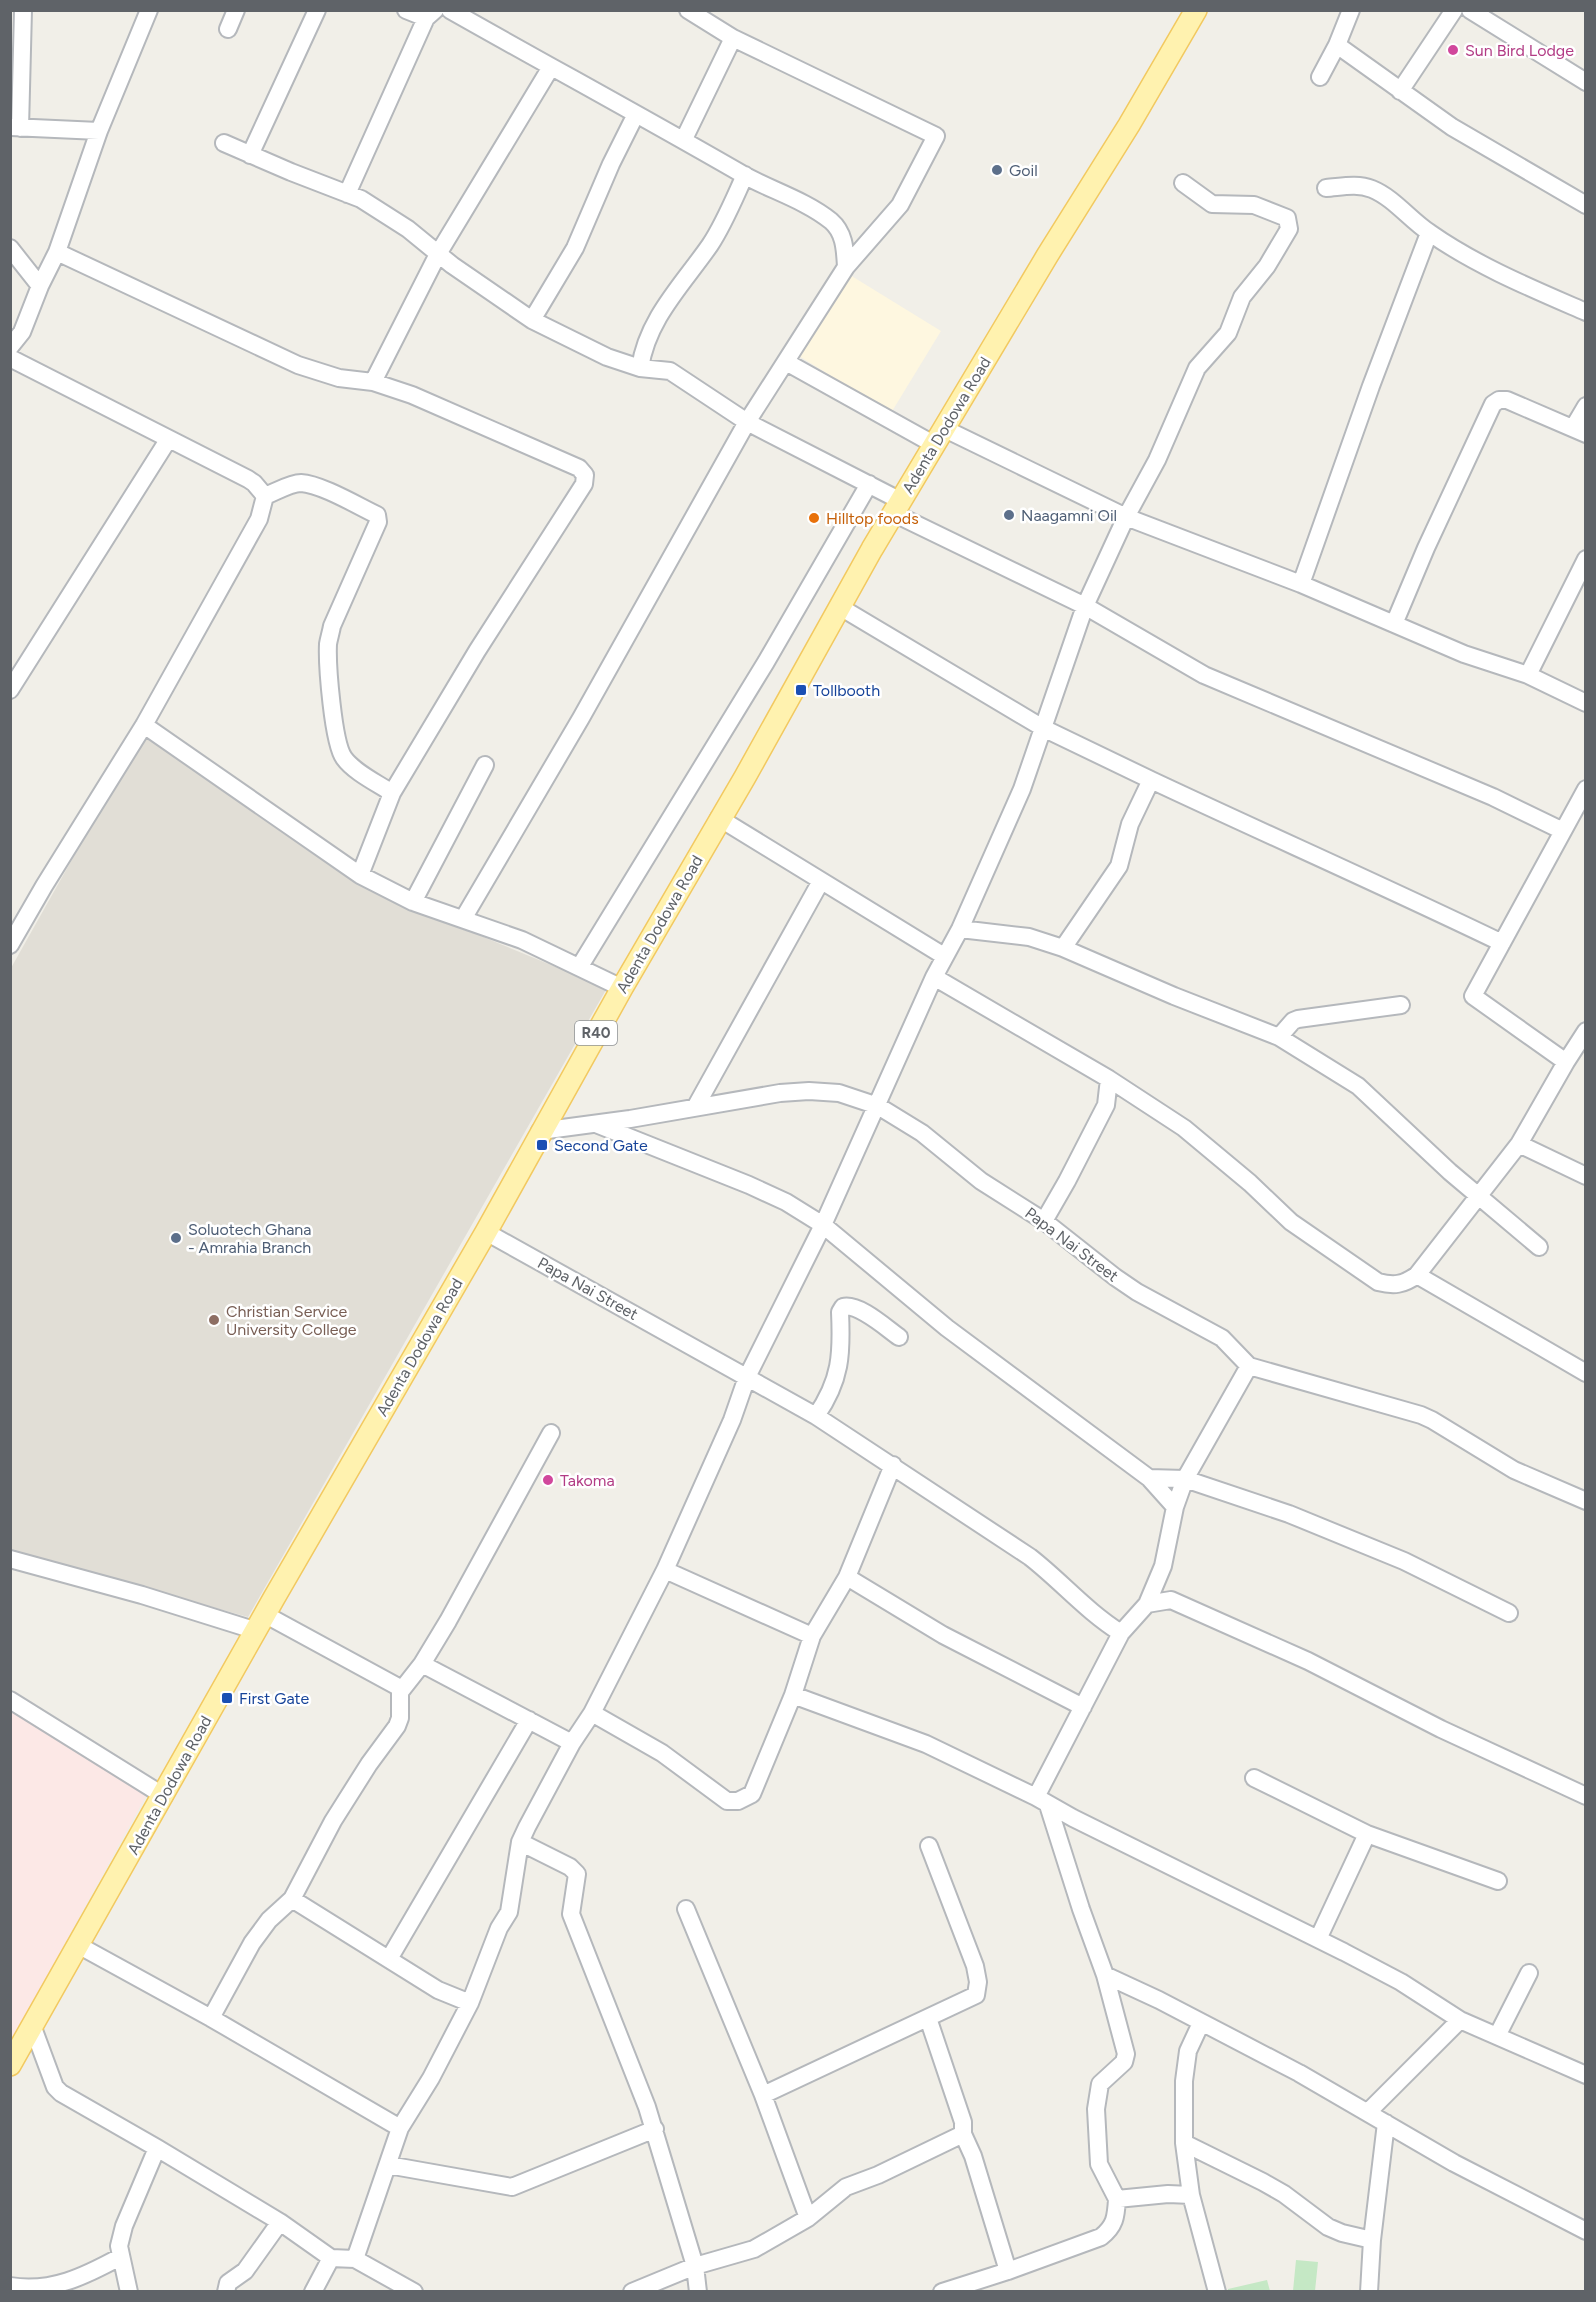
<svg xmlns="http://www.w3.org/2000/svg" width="1596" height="2302" viewBox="0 0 1596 2302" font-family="Figtree,sans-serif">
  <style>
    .commercial { fill: #fef7e0 }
    .education { fill: #e1ded6 }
    .medical { fill: #fce8e6 }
    .green { fill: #c5e8c5 }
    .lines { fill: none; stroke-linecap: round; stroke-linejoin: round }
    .minor-casing { stroke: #b5b8bc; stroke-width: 20 }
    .major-casing { stroke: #f2c960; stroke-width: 24 }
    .minor { stroke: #fff; stroke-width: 16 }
    .major { stroke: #fff2af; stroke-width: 21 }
    .hotel-dot { fill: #d1479c; stroke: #fff; stroke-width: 2 }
    .service-dot { fill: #5c6f8a; stroke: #fff; stroke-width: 2 }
    .food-dot { fill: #e8710a; stroke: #fff; stroke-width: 2 }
    .transit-dot { fill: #1a4fb4; stroke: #fff; stroke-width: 2 }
    .education-dot { fill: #8d6e63; stroke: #fff; stroke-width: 2 }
    .labels { text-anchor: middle; stroke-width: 5; stroke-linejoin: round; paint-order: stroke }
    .shield { fill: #fff; stroke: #8f9295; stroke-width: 1.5 }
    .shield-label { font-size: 15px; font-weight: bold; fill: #5f6368 }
    .hotel-label { font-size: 16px; fill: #b23c85; stroke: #fff; text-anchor: start }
    .service-label { font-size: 16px; fill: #4e5e75; stroke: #fff; text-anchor: start }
    .street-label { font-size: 16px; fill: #5f6368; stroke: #fff }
    .food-label { font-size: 16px; fill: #c56008; stroke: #fff; text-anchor: start }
    .transit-label { font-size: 16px; fill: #164399; stroke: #fff; text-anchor: start }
    .education-label { font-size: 16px; fill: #785e54; stroke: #fff; text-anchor: start }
  </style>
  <rect width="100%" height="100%" fill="#f1efe8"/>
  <path class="commercial" d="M 850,275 L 941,331 L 891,413 L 799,356 Z"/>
  <path class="education" d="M 142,735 L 384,896 L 607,988 L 248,1617 L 11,1551 L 11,968 Z"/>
  <path class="medical" d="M 11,1708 L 147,1794 L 11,2041 Z"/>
  <path class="green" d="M 1296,2260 L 1318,2262 L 1315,2291 L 1293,2291 Z
    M 1267,2280 L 1270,2291 L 1228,2291 L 1228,2289 Z"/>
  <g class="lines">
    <g class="minor-casing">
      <path id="minor" d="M 406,10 L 426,18
        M 450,10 C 547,65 645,118 742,174 C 770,190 805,200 831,221 C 845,233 845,251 846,267
        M 1470,10 L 1586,82
        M 228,29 L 236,10
        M 1337,45 L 1452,127 L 1586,205
        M 1320,77 L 1337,45 L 1351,10
        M 1400,91 L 1454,10
        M 11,127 L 99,131
        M 20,128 L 23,10
        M 684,139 L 733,38
        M 224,143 L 291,172 L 361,199 L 408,229 L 452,265 L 532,320 L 607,357 L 640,368 L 670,371 L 747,422 L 901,501
        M 250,155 L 317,10
        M 1326,188 C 1341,187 1357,183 1372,189 C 1394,198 1410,220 1430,233 C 1477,266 1533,289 1586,312
        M 347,194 L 426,18 L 435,10
        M 10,248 L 40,286
        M 57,252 L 298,365 L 339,378 L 373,382 L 412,395 L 579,468 L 585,475 L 584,484 L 477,651 L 392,793 L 360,875
        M 532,320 L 575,248 L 611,164 L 636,114
        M 10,347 L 22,332 L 40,286 L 57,252 L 99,131 L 149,10
        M 10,358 L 248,479 L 254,483 L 265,496 L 259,519 L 144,725 L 44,886 L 10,945
        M 786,362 L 935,445
        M 640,368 C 647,319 683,284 710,245 C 724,224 734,199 745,175
        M 373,382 L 438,254 L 551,67
        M 1573,428 L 1586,406
        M 945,429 L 1126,517 L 1301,584 L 1464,654 L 1528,675 L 1586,703
        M 265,496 C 276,492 290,483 301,483 C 321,484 358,506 377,515 L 378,522 L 332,626 C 331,632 329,638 328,644 C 327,665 333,743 344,758 C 354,772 377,783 392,793
        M 893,513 L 1085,606 L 1204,675 L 1493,797 L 1563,831
        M 1301,584 L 1371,386 L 1429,233
        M 840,607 L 1043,728 L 1151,780 L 1130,824 L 1119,866 L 1063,948
        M 1394,624 L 1426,548 L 1493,404 L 1499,400 L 1507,400 L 1586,434
        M 1528,675 L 1586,559
        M 10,690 L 168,440
        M 144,725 L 360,875 L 413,902 L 522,940 L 622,988
        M 1151,780 C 1268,835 1386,887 1502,943
        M 719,818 L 944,956
        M 413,902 L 485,765
        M 463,919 L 581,718 L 747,422 L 846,267 L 900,205 L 936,136 L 733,38 L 688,10
        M 960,929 L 1029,937 L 1063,948 L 1174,996 L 1279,1037 L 1358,1086 L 1450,1172 L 1539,1247
        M 580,966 L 766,662 L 869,484
        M 934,977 L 1109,1079 L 1184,1128 L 1250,1183 L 1291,1222 L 1378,1282 C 1394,1286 1403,1285 1417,1275 L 1519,1144 L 1566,1062 L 1473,996 L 1586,789
        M 1279,1037 L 1293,1021 L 1298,1019 L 1401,1005
        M 1566,1062 L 1586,1031
        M 696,1106 L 821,881
        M 596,1124 L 749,1185 L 786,1202 L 823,1225 L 947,1328 L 1149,1478 L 1175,1507
        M 540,1131 L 630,1119 L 780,1093 L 809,1091 L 839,1093 L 878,1106 L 922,1133 L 981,1181 L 1044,1221 L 1115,1277 L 1137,1292 L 1222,1338 L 1249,1366 L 1421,1415 L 1432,1420 L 1514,1470 L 1586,1501
        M 1519,1144 L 1586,1176
        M 1044,1221 L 1067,1181 L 1106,1105 L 1109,1079
        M 486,1232 L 816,1416 L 1030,1557 C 1062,1582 1086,1611 1121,1633 L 1147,1604 L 1163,1566 L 1175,1507 L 1185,1479 L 1249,1366
        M 1417,1275 L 1586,1373
        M 816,1416 C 841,1380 842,1354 840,1312 L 843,1307 C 859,1303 886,1328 899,1337
        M 1149,1478 L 1185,1479 L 1289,1514 L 1404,1561 L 1509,1613
        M 10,1559 L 142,1595 L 257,1631
        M 665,1570 L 812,1636 L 847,1577 L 893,1465
        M 847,1577 L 943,1635 L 1083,1707
        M 1147,1604 L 1171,1600 L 1308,1661 L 1441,1729 L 1586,1796
        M 266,1615 L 402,1689
        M 422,1664 L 572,1743
        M 793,1695 L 812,1636
        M 10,1700 L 164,1796
        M 592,1713 L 662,1753 L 727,1801 L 738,1801 L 752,1794 L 793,1695 L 926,1744 L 1036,1797 L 1073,1818 L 1344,1952 L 1401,1982 L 1460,2020 L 1586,2075
        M 1254,1778 L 1367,1834 L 1498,1881
        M 1036,1797 L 1121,1633
        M 1048,1805 L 1081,1909 L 1105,1975 L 1126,2054 L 1124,2062 L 1100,2084 L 1096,2109 L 1099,2164 L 1117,2199 L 1168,2194 L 1191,2195
        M 520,1842 L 570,1867 L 577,1874 L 571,1914 L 647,2107 L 695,2266 L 698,2292
        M 292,1899 L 438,1990 L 470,2003
        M 686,1909 L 763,2095 L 808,2218
        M 1318,1939 L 1367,1834
        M 78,1945 L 211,2018 L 400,2128
        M 389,1959 L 529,1720
        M 1105,1975 L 1159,2000 L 1299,2073 L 1454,2163 L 1586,2231
        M 211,2018 L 252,1943 L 269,1920 L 292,1899 L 333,1821 L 369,1764 L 397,1726 L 400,1718 L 400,1692 L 422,1664 L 448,1621 L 551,1433
        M 928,2018 L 963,2122 L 963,2134 L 973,2156 L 1008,2271
        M 1201,2023 L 1188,2051 L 1184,2081 L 1184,2143 L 1191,2195 L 1217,2292
        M 32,2025 L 55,2087 L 61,2093 L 157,2148 L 280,2222 L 331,2258 L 355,2259 L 414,2292
        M 1497,2036 L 1529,1973
        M 763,2095 L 976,1995 L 978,1982 L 975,1966 L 929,1846
        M 1368,2112 L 1460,2020
        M 1184,2143 L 1263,2182 L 1284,2194 L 1328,2227 L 1342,2233 L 1372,2240
        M 388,2165 L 512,2187 L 655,2129
        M 355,2259 L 400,2128 L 431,2078 L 470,2003 L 499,1928 L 509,1912 L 520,1842 L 527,1827 L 572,1743 L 592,1713 L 665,1570 L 732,1420 L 747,1377 L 823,1225 L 934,977 L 960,929 L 1022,789 L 1085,606 L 1126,517 L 1157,460 L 1197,368 L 1228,333 L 1242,297 L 1267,266 L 1289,229 L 1287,218 L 1254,205 L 1212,204 L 1183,183
        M 10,2286 C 51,2293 85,2276 120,2257
        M 129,2292 L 119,2246 L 124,2226 L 157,2148
        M 226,2292 L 228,2283 L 245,2271 L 280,2222
        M 313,2292 L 331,2258
        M 632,2292 L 695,2266 L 754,2249 L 808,2218 L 846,2187 L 878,2175 L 963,2134
        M 942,2292 L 1008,2271 L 1101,2237 C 1115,2226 1116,2217 1117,2199
        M 1369,2292 L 1372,2240 L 1386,2123"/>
    </g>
    <g class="major-casing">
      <path id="major" d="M 10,2065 L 274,1598 L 486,1232 L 622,988 L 745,777 L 872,549 L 1047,256 L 1129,125 L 1196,10"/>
    </g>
    <use href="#minor" class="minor"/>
    <use href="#major" class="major"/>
  </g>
  <g class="hotel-dot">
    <circle cx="1453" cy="50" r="6"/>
    <circle cx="548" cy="1480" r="6"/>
  </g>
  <g class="service-dot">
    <circle cx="997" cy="170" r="6"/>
    <circle cx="1009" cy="515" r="6"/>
    <circle cx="176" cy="1238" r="6"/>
  </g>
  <circle class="food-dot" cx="814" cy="518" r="6"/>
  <g class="transit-dot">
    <rect x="795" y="684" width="12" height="12" rx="3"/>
    <rect x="536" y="1139" width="12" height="12" rx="3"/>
    <rect x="221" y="1692" width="12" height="12" rx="3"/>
  </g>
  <circle class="education-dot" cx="214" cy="1320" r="6"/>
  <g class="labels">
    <rect class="shield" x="575" y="1021" width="42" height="24" rx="4.5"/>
    <g class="shield-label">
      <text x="596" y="1038">R40</text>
    </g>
    <g class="hotel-label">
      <text x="1465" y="56">Sun Bird Lodge</text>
      <text x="560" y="1486">Takoma</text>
    </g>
    <g class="service-label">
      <text x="1009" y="176">Goil</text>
      <text x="1021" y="521">Naagamni Oil</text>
      <text x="188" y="1235">Soluotech Ghana<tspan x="188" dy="18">- Amrahia Branch</tspan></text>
    </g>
    <g class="street-label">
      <text transform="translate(946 425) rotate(-59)" y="6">Adenta Dodowa Road</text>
      <text transform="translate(659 924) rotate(-60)" y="6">Adenta Dodowa Road</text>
      <text transform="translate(1072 1244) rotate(37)" y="6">Papa Nai Street</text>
      <text transform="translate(588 1288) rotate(29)" y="6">Papa Nai Street</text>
      <text transform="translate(419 1347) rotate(-60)" y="6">Adenta Dodowa Road</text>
      <text transform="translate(169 1785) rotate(-61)" y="6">Adenta Dodowa Road</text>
    </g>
    <g class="food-label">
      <text x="826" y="524">Hilltop foods</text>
    </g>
    <g class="transit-label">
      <text x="813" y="696">Tollbooth</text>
      <text x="554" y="1151">Second Gate</text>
      <text x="239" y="1704">First Gate</text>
    </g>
    <g class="education-label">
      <text x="226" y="1317">Christian Service<tspan x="226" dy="18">University College</tspan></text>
    </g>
  </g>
  <rect width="1596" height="2302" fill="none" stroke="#5f6368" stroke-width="24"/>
</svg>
